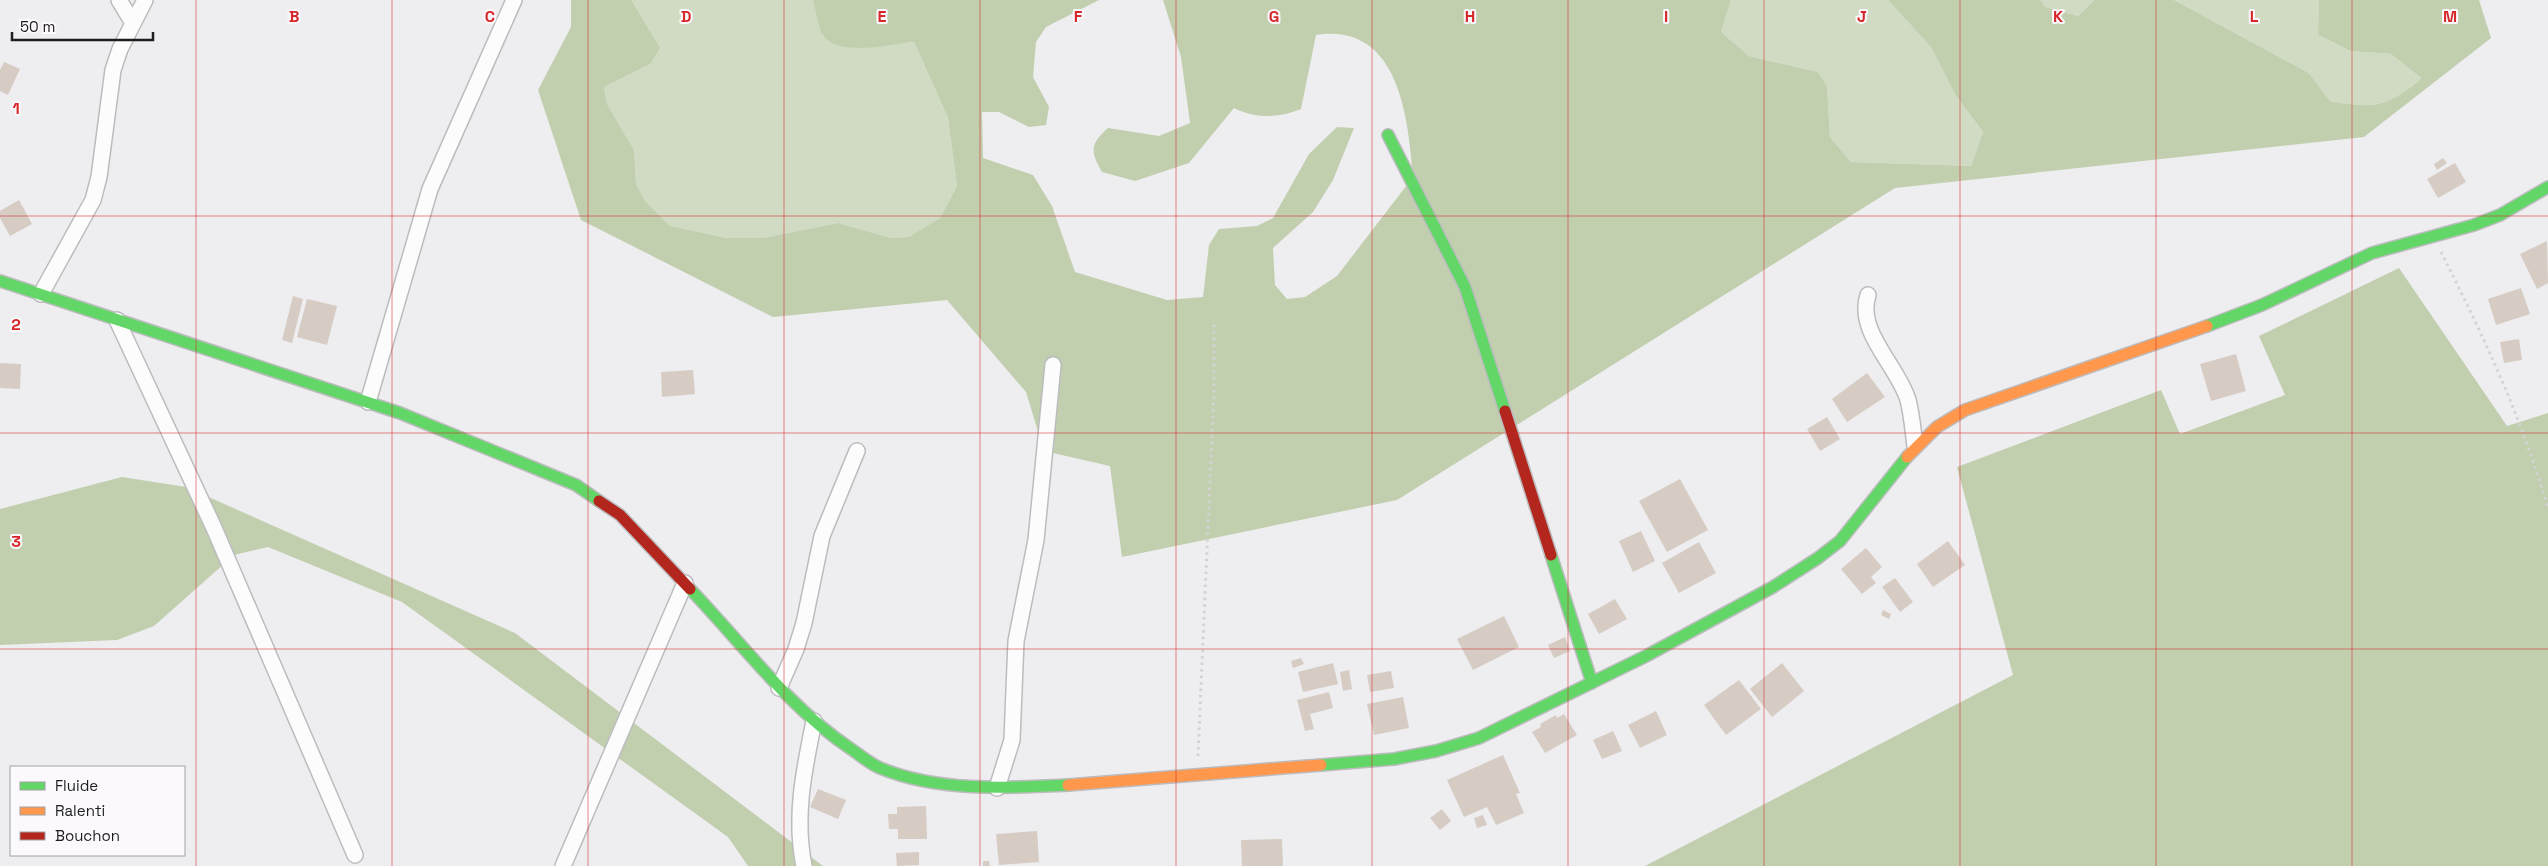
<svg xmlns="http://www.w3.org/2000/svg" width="2548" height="866" viewBox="0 0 2548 866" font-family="'Space Grotesk',sans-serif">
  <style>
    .green { fill: #d1dbc4 }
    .forest { fill: #c1cfaf }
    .building { fill: #d6ccc4 }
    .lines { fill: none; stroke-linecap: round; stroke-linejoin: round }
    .street-casing { stroke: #bcbcbe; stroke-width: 18 }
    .fast-casing { stroke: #bcbcbe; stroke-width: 14 }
    .slow-casing { stroke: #bcbcbe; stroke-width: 14 }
    .jam-casing { stroke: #bcbcbe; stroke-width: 14 }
    .path { stroke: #d3d3d3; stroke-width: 3; stroke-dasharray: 2.5 4; stroke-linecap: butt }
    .street { stroke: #fcfcfd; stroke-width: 15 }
    .fast { stroke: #63d668; stroke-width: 11 }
    .slow { stroke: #ff974d; stroke-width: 11 }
    .jam { stroke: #b3261e; stroke-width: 11 }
    .grid { fill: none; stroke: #d62828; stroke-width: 1; stroke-opacity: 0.55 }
    .grid-label { font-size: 16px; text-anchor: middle; font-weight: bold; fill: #d62828; stroke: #fbf9fe; stroke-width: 4; stroke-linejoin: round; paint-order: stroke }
  </style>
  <rect width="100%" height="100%" fill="#eeedf0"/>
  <path class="green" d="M 631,0 L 813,0 L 823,36 L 854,48 L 914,42 L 948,118 L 957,186 L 940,218 L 910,237 L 891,238 L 838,223 L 763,238 L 727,238 L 670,226 L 645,201 L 636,184 L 634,150 L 607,104 L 604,87 L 650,64 Z
    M 1731,0 L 1888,0 L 1931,47 L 1956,96 L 1983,132 L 1971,166 L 1851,162 L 1830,137 L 1827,86 L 1818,72 L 1749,56 L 1721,32 Z
    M 2040,0 L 2094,0 L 2078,16 L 2044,7 Z
    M 2174,0 L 2319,0 L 2318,35 L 2350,51 L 2391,54 L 2421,78 L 2395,100 L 2362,107 L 2330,101 L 2309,73 Z"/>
  <path class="forest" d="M 571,0 L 631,0 L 660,48 L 650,64 L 604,87 L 607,104 L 634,150 L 636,184 L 645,201 L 670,226 L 727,238 L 763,238 L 838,223 L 891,238 L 909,237 L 940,218 L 957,186 L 948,118 L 914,42 C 889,44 843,57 824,37 C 818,29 816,10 813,0 L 1099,0 L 1046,27 L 1036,42 L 1033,77 L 1049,107 L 1046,125 L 1029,127 L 999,112 L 982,112 L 983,158 L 1033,175 L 1052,206 L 1075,272 L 1167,300 L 1203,297 L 1209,245 L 1219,229 L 1257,226 L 1273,218 L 1309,154 L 1337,127 L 1354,128 L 1333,180 L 1313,212 L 1273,248 L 1275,285 L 1287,299 L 1305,297 L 1337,276 L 1413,177 C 1408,117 1399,22 1316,35 L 1301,109 C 1279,118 1256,119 1234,108 L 1189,163 L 1135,181 L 1102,172 C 1090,151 1090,144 1108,128 L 1159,136 L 1190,123 L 1181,57 L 1163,0 L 1731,0 L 1721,32 L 1749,56 L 1818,72 L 1827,86 L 1830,137 L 1851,162 L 1971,166 L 1983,132 L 1956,96 L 1931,47 L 1888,0 L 2040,0 L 2045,7 L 2078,16 L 2094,0 L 2174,0 L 2309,73 L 2330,101 C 2371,109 2389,108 2421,78 L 2391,54 L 2350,51 L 2318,35 L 2319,0 L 2479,0 L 2491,38 L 2364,137 L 1895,188 L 1397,500 L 1122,557 L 1110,466 L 1044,451 L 1026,392 L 947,300 L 773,317 L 581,220 L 538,90 L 571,27 Z
    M 2399,268 L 2507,426 L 2548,413 L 2548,866 L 1645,866 L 2013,675 L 1957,467 L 2161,390 L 2180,434 L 2285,395 L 2259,336 Z
    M 122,477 L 186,487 L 515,633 L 823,866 L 748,866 L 728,837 L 402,602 L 268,547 L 234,555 L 154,626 L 117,640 L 0,645 L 0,509 Z"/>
  <path class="building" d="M 4,62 L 20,69 L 8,95 L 0,91 L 0,70 Z
    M 2443,158 L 2447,163 L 2437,170 L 2434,164 Z
    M 2455,163 L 2466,182 L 2438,198 L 2427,179 Z
    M 19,200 L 32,224 L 10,236 L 0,218 L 0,211 Z
    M 2547,241 L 2548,283 L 2537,289 L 2520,254 Z
    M 2521,288 L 2530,314 L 2496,325 L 2488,299 Z
    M 293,296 L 303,299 L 292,343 L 282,340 Z
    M 307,299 L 337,306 L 327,345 L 297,337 Z
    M 2519,339 L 2522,360 L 2504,363 L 2500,342 Z
    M 2236,354 L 2246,391 L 2211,401 L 2200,364 Z
    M 0,363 L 21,364 L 20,389 L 0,388 Z
    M 693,370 L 695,394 L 662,397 L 661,372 Z
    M 1867,373 L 1885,397 L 1847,422 L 1832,399 Z
    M 1827,417 L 1840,439 L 1820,451 L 1807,429 Z
    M 1680,479 L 1708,530 L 1667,552 L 1639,501 Z
    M 1641,531 L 1655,561 L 1633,572 L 1619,541 Z
    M 1948,541 L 1965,565 L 1933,587 L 1917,564 Z
    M 1699,542 L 1716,573 L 1679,593 L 1662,563 Z
    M 1866,548 L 1882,567 L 1871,577 L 1876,583 L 1862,594 L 1841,569 Z
    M 1895,578 L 1913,602 L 1900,612 L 1882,587 Z
    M 1615,599 L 1627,619 L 1599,634 L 1588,614 Z
    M 1883,610 L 1891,614 L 1889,619 L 1881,615 Z
    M 1504,616 L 1519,647 L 1473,670 L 1457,639 Z
    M 1565,637 L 1570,651 L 1554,658 L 1548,645 Z
    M 1301,658 L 1304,664 L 1293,668 L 1291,661 Z
    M 1333,663 L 1338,684 L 1303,692 L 1298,672 Z
    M 1782,663 L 1804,691 L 1772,717 L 1750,689 Z
    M 1349,670 L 1352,689 L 1343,691 L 1340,672 Z
    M 1391,671 L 1394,688 L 1370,692 L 1367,675 Z
    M 1739,680 L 1761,709 L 1726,735 L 1704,705 Z
    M 1329,692 L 1333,708 L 1310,714 L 1314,729 L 1305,731 L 1297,700 Z
    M 1403,697 L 1409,728 L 1374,735 L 1367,704 Z
    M 1656,711 L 1667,735 L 1640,748 L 1628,725 Z
    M 1564,714 L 1577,735 L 1545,753 L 1532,732 L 1541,727 L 1540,724 L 1556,715 L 1557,718 Z
    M 1613,731 L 1622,751 L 1602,759 L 1593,740 Z
    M 1503,755 L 1520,793 L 1516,794 L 1524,813 L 1496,825 L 1487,807 L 1464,817 L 1447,780 Z
    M 818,789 L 846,800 L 838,819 L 810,807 Z
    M 926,806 L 927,839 L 898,839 L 898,829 L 889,829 L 888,814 L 897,814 L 897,807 Z
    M 1442,809 L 1451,821 L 1440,830 L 1430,818 Z
    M 1483,815 L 1487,825 L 1477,828 L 1474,818 Z
    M 1037,831 L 1039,862 L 999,865 L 996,834 Z
    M 1282,839 L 1283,866 L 1242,866 L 1241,840 Z
    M 919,852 L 919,865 L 897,866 L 896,853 Z
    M 983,861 L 989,861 L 990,866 L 983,866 Z"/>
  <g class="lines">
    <g class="street-casing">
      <path id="street" d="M 119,0 L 133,23
        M 41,294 L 93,200 L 99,177 L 113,70 L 120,49 L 145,0
        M 1868,295 C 1856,332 1898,366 1908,400 C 1912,415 1913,431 1915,446
        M 117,320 L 214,528 L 355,855
        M 368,402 L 430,189 L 514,0
        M 779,688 L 796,649 L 804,623 L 822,536 L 857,451
        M 997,788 L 1012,740 L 1016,641 L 1036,540 L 1053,365
        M 563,866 L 685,583
        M 804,866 C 794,816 804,770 814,721"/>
    </g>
    <g class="fast-casing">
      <path id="fast" d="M 1388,135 L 1465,287 L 1505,411
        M 0,281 L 400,413 L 576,485 L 599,501
        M 2207,326 L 2262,305 L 2372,253 L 2474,225 L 2500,215 L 2548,187
        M 1551,555 L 1592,683
        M 690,589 C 742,643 788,707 851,749 C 860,755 870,764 880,768 C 938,792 1007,788 1068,785
        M 1321,765 L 1394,759 L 1436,751 L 1479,738 L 1646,656 L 1773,587 L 1818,558 L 1840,541 L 1907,457"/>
    </g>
    <g class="slow-casing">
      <path id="slow" d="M 1907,457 L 1937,427 L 1965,410 L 2207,326
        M 1068,785 L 1321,765"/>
    </g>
    <g class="jam-casing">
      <path id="jam" d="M 1505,411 L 1551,555
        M 599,501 L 620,515 L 690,589"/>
    </g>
    <path class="path" d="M 2441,252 C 2483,335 2523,420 2548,509
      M 1198,756 L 1214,389 L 1214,324"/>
    <use href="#street" class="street"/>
    <use href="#fast" class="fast"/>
    <use href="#slow" class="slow"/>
    <use href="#jam" class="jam"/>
  </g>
  <path class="grid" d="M 196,0 L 196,866M 392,0 L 392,866M 588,0 L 588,866M 784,0 L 784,866M 980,0 L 980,866M 1176,0 L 1176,866M 1372,0 L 1372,866M 1568,0 L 1568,866M 1764,0 L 1764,866M 1960,0 L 1960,866M 2156,0 L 2156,866M 2352,0 L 2352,866M 0,216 L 2548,216M 0,433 L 2548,433M 0,649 L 2548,649"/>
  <g class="grid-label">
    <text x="294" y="22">B</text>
    <text x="490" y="22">C</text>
    <text x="686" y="22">D</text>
    <text x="882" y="22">E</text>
    <text x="1078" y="22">F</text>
    <text x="1274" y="22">G</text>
    <text x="1470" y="22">H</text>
    <text x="1666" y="22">I</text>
    <text x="1862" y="22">J</text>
    <text x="2058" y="22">K</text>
    <text x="2254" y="22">L</text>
    <text x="2450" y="22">M</text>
    <text x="16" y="114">1</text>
    <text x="16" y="330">2</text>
    <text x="16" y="547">3</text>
  </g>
  <rect x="10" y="766" width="175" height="90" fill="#fbf9fe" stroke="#a2a1a4"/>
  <rect x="20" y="782" width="25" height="8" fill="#63d668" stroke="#a2a1a4"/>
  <text x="55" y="791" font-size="15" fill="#1d1c1e">Fluide</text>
  <rect x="20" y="807" width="25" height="8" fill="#ff974d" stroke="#a2a1a4"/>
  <text x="55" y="816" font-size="15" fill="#1d1c1e">Ralenti</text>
  <rect x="20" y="832" width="25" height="8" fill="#b3261e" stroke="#a2a1a4"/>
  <text x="55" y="841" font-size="15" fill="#1d1c1e">Bouchon</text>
  <path d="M12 32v8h141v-8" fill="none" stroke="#1d1c1e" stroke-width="2.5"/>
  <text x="20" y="32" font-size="15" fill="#1d1c1e" stroke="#fbf9fe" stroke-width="4" paint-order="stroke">50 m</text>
</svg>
